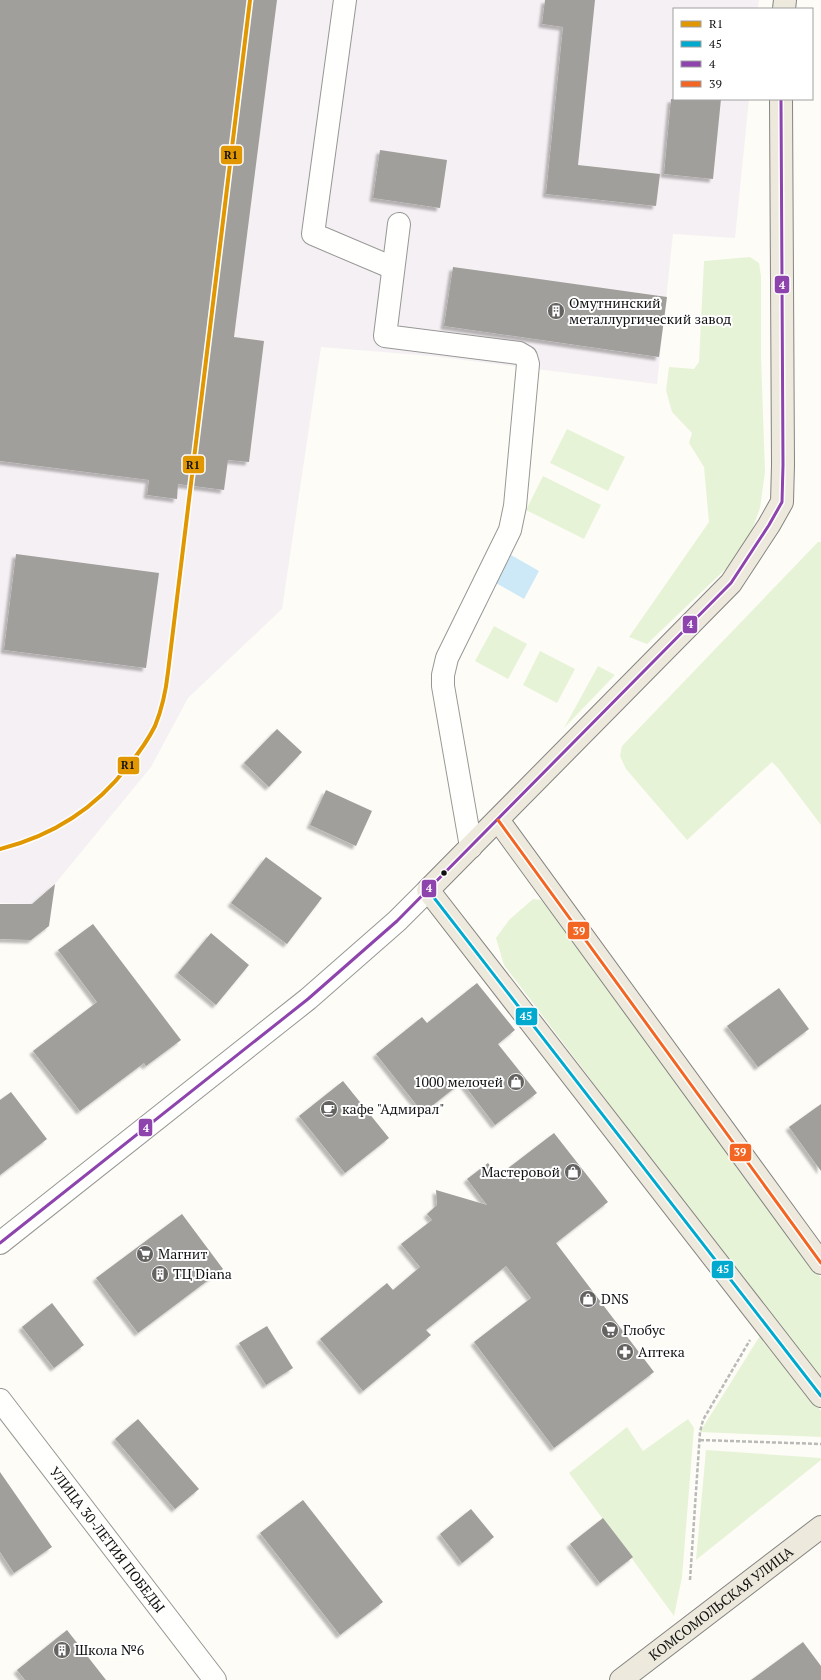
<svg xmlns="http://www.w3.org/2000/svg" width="821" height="1680" viewBox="0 0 821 1680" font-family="'PT Serif',serif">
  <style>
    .industrial { fill: #f5f0f3 }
    .green { fill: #e7f3d7 }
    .water { fill: #cde8f7 }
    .building { fill: #a19f9c; filter: url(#shadow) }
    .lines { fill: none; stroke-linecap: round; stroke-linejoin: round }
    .minor-casing { stroke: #979795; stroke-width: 24 }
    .major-casing { stroke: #858482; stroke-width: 24 }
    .path { stroke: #b9b9b8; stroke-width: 2.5; stroke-dasharray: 4 2; stroke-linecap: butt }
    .minor { stroke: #fffffe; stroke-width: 22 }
    .major { stroke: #ede9dc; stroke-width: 22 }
    .bus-1-casing { stroke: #fff; stroke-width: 6 }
    .bus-2-casing { stroke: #fff; stroke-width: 6 }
    .bus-3-casing { stroke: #fff; stroke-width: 6 }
    .bus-1 { stroke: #00a9ce; stroke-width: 3 }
    .bus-2 { stroke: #8e44ad; stroke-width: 3 }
    .bus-3 { stroke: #f26522; stroke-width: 3 }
    .rail-1-casing { stroke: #fff; stroke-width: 7 }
    .rail-1 { stroke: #e09702; stroke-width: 4 }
    .bus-dot { fill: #111; stroke: #fff; stroke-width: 1.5 }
    .labels { text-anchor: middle; stroke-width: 4; stroke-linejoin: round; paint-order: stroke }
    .poi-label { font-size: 14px; fill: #111; stroke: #fff; text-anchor: start }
    .street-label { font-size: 14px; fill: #111; stroke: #fff }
    .line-badge { stroke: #fff; stroke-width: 1.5 }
    .badge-label { font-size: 11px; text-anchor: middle; font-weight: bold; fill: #fff }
    .pale-badge-label { font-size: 11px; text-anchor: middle; font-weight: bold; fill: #111 }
  </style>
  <defs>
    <filter id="shadow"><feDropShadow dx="-3.5" dy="3.5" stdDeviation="1" flood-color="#0004"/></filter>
  </defs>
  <rect width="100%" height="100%" fill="#fdfcf7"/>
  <path class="industrial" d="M 0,0 L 759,0 L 758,9 L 674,9 L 674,99 L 749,99 L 735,238 L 673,234 L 657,384 L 431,356 L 321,347 L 282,609 L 188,698 L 151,767 L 55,884 L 31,904 L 0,903 Z"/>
  <path class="green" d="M 750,257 L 759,263 L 761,276 L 761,357 L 765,472 L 760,508 L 752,530 L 732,563 L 647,644 L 629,637 L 709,522 L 704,467 L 689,443 L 692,433 L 672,412 L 666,390 L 669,367 L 694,369 L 699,362 L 704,261 Z
    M 567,429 L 625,457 L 608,491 L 550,463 Z
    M 543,476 L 601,505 L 584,539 L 526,510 Z
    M 818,542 L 821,542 L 821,825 L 778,768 L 772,762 L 687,840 L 626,769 L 620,756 L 622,746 Z
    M 494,626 L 527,644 L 508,679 L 475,661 Z
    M 540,651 L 575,669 L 557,703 L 523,685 Z
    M 598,666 L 615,675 L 564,728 Z
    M 533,899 L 541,900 L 551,910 L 821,1278 L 821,1383 L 504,965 L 496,938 L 509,920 Z
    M 761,1334 L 821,1411 L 821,1437 L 700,1432 Z
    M 688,1419 L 694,1428 L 682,1577 L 674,1616 L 569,1473 L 627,1427 L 643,1451 Z
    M 706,1450 L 821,1458 L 821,1460 L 696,1560 Z"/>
  <path class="water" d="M 511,555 L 539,571 L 524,599 L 496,583 Z"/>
  <path class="building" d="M 0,0 L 277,0 L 234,337 L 264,341 L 249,462 L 228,460 L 224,490 L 178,484 L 177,499 L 147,495 L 149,480 L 0,461 Z
    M 545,0 L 595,0 L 578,165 L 660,174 L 656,206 L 546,194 L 563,27 L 542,24 Z
    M 671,99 L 721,99 L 713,179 L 664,174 Z
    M 380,150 L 447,160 L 440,208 L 373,198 Z
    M 453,267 L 667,297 L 659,357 L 444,326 Z
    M 16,554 L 159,573 L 146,668 L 4,650 Z
    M 277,729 L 302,752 L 269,787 L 244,763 Z
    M 326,790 L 372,811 L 356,846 L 310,825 Z
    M 266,857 L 322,898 L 287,944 L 231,903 Z
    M 55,884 L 49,926 L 31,940 L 0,939 L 0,904 L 32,904 Z
    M 93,924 L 181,1040 L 146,1066 L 144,1063 L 80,1111 L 33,1051 L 97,1002 L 58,950 Z
    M 211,933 L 249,965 L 216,1005 L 178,973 Z
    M 477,983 L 515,1030 L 498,1044 L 537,1093 L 495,1125 L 462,1082 L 423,1113 L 376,1054 L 422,1017 L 427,1023 Z
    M 779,988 L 809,1029 L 758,1067 L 727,1026 Z
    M 343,1081 L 389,1138 L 345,1173 L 299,1116 Z
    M 11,1092 L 47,1139 L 0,1175 L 0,1100 Z
    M 821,1104 L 821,1171 L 789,1127 Z
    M 554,1133 L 608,1202 L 556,1243 L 654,1372 L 554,1448 L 474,1342 L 531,1298 L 506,1266 L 426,1330 L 431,1335 L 363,1391 L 320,1339 L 387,1283 L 393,1290 L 420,1267 L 401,1244 L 432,1220 L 427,1214 L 437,1205 L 436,1190 L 487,1205 L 467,1179 L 488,1163 L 498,1176 Z
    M 182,1214 L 223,1269 L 138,1333 L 96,1278 Z
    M 52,1303 L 84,1345 L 54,1368 L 22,1327 Z
    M 267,1326 L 293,1368 L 266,1385 L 239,1343 Z
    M 138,1419 L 199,1489 L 175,1509 L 115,1439 Z
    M 0,1472 L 52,1547 L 14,1573 L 0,1552 Z
    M 303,1500 L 383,1602 L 340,1635 L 260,1533 Z
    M 471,1509 L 494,1537 L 462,1563 L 440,1534 Z
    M 603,1518 L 633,1557 L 600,1583 L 570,1544 Z
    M 67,1630 L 106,1680 L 25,1680 L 17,1670 Z
    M 803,1642 L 821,1666 L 821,1680 L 751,1680 Z"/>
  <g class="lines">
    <g class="minor-casing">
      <g id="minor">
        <path d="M 345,0 L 313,234 L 393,268"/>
        <path d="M 399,224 L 385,336 L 519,353 L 526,357 L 528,364 L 515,506 L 510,530 L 447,658 L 443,675 L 443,686 L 471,847"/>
        <path d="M 0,1243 L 308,999 L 397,921 L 428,890"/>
        <path id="s1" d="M 0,1400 L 215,1680"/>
      </g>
    </g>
    <g class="major-casing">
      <g id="major">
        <path d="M 784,9 L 785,0"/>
        <path d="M 781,99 L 783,465 L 782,502 L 769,525 L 731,583 L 428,890 L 821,1396"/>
        <path d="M 498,820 L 821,1263"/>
        <path id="s2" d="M 621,1680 L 821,1527"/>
      </g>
    </g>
    <path class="path" d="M 700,1440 L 821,1444
      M 690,1580 L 700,1432 L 703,1420 L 750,1340"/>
    <use href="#minor" class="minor"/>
    <use href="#major" class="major"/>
    <g class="bus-1-casing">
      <path id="bus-1" d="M 428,890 L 821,1396"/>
    </g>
    <g class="bus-2-casing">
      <path id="bus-2" d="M 0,1243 L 308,999 L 397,921 L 731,583 L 769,525 L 782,502 L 783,465 L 781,99"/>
    </g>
    <g class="bus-3-casing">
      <path id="bus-3" d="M 498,820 L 821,1263"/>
    </g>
    <use href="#bus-1" class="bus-1"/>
    <use href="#bus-2" class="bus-2"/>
    <use href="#bus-3" class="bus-3"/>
    <g class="rail-1-casing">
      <path id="rail-1" d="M 0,849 C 52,836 95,809 128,766 C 138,754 148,740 155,726 C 162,709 166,690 168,672 L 250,0"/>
    </g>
    <use href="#rail-1" class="rail-1"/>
  </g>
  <defs>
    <g id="building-disc" transform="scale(0.9)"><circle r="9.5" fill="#646362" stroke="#fff"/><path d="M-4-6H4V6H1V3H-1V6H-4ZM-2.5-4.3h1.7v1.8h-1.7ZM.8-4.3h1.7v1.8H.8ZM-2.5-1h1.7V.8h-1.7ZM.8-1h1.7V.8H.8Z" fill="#fff"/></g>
    <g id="shop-disc" transform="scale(0.9)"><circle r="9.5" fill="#646362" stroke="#fff"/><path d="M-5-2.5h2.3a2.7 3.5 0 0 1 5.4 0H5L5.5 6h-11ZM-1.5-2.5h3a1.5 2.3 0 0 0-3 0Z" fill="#fff"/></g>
    <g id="cafe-disc" transform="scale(0.9)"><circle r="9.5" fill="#646362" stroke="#fff"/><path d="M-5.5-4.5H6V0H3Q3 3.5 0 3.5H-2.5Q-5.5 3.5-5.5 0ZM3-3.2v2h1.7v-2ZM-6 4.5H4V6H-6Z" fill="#fff"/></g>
    <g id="supermarket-disc" transform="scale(0.9)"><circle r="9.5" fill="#646362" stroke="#fff"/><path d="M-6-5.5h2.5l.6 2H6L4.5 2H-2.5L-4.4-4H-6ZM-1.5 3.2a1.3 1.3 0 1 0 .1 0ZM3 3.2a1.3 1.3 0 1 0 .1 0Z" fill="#fff"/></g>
    <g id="pharmacy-disc" transform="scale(0.9)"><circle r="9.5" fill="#646362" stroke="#fff"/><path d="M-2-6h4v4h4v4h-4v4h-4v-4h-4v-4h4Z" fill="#fff"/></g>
  </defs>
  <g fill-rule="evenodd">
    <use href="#building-disc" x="556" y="311"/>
    <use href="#shop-disc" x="516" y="1082"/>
    <use href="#cafe-disc" x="329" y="1109"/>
    <use href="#shop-disc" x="573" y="1172"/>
    <use href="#supermarket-disc" x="145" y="1254"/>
    <use href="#building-disc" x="160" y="1274"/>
    <use href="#shop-disc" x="588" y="1299"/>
    <use href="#supermarket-disc" x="610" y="1330"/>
    <use href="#pharmacy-disc" x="625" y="1352"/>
    <use href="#building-disc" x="62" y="1650"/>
  </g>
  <circle class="bus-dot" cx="444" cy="873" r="3.5"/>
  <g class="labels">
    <g class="poi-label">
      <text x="569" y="308">Омутнинский<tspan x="569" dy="16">металлургический завод</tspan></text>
      <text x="503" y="1087" text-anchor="end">1000 мелочей</text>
      <text x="342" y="1114">кафе "Адмирал"</text>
      <text x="560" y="1177" text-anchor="end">Мастеровой</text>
      <text x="158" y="1259">Магнит</text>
      <text x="173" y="1279">ТЦ Diana</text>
      <text x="601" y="1304">DNS</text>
      <text x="623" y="1335">Глобус</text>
      <text x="638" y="1357">Аптека</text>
      <text x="75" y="1655">Школа №6</text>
    </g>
    <g class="street-label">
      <text dy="5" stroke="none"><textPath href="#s1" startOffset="176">УЛИЦА 30-ЛЕТИЯ ПОБЕДЫ</textPath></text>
      <text dy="5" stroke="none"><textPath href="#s2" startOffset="126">КОМСОМОЛЬСКАЯ УЛИЦА</textPath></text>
    </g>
  </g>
  <g class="line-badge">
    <rect x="220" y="145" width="23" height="20" rx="4" fill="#e09702"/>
    <rect x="774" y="275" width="16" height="19" rx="4" fill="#8e44ad"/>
    <rect x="182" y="455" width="23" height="19" rx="4" fill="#e09702"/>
    <rect x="682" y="615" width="16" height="19" rx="4" fill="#8e44ad"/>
    <rect x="117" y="756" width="23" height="19" rx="4" fill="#e09702"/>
    <rect x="421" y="879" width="16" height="19" rx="4" fill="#8e44ad"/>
    <rect x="567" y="921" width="23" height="19" rx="4" fill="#f26522"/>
    <rect x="515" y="1007" width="23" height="19" rx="4" fill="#00a9ce"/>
    <rect x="138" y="1118" width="15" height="19" rx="4" fill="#8e44ad"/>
    <rect x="729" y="1143" width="23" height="19" rx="4" fill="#f26522"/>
    <rect x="711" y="1260" width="23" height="19" rx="4" fill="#00a9ce"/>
  </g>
  <g class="badge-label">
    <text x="782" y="289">4</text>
    <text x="690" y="628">4</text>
    <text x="429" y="892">4</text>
    <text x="579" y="935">39</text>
    <text x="526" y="1020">45</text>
    <text x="146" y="1132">4</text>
    <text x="740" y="1156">39</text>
    <text x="723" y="1273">45</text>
  </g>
  <g class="pale-badge-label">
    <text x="231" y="159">R1</text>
    <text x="193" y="469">R1</text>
    <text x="128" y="769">R1</text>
  </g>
  <rect x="673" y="8" width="140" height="92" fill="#ffffff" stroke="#a0a0a0"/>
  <rect x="681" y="21" width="20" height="6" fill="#e09702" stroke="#a0a0a0"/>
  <text x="709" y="28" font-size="12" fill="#111111">R1</text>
  <rect x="681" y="41" width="20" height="6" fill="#00a9ce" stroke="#a0a0a0"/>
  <text x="709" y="48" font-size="12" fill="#111111">45</text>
  <rect x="681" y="61" width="20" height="6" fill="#8e44ad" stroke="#a0a0a0"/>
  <text x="709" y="68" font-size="12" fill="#111111">4</text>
  <rect x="681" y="81" width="20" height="6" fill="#f26522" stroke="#a0a0a0"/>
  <text x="709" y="88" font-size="12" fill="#111111">39</text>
</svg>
